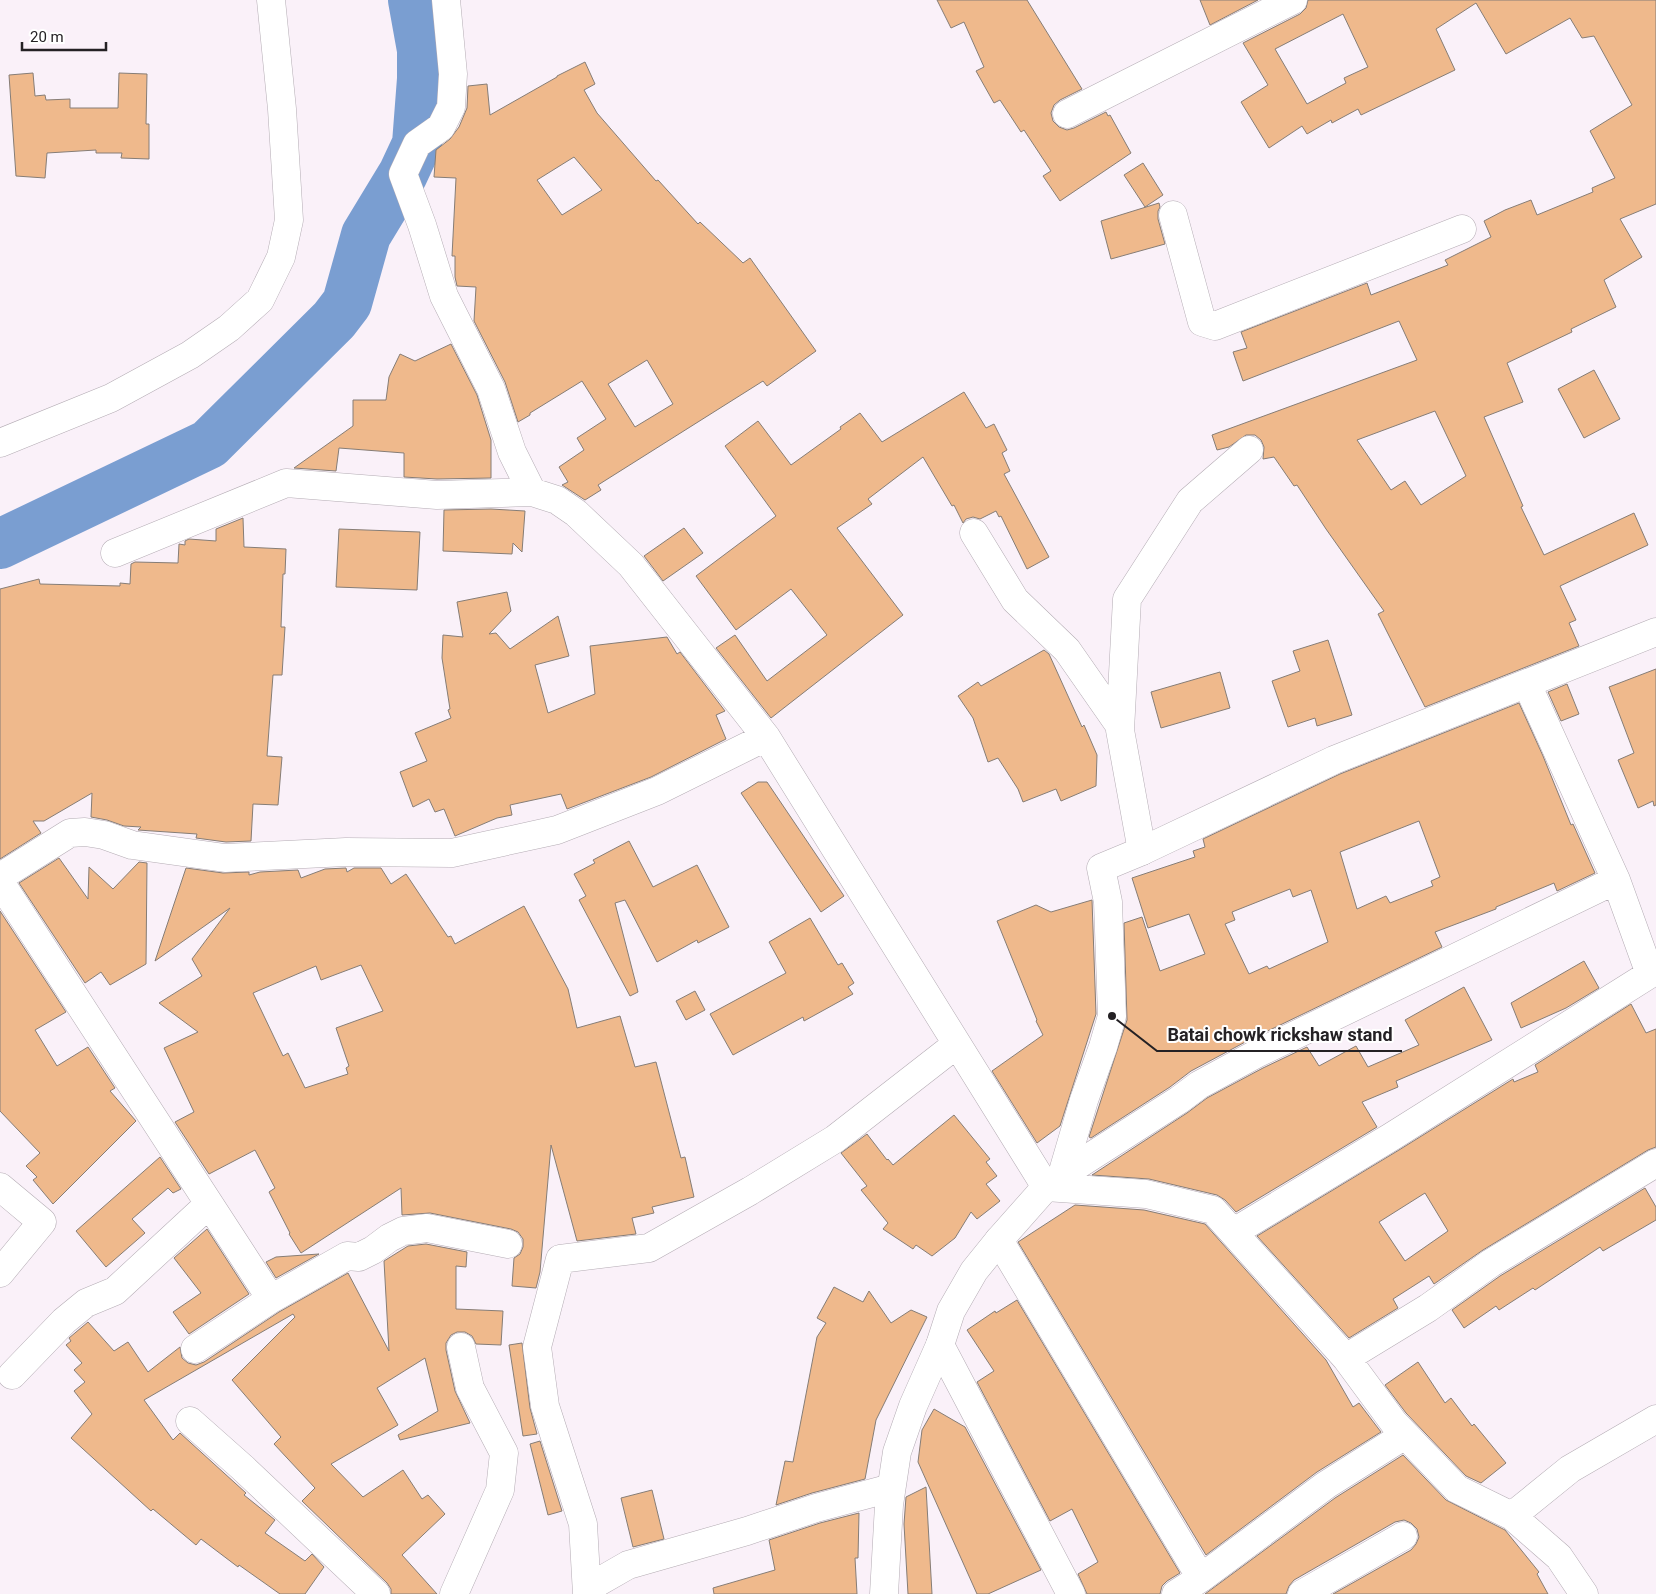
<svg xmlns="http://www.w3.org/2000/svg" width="1656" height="1594" viewBox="0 0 1656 1594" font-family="Roboto,sans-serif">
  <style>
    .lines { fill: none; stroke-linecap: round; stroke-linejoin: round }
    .river { stroke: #7a9ed1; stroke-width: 50 }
    .building { fill: #efb98c; stroke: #867d76; fill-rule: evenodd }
    .minor-casing { stroke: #b4acb4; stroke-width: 29 }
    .major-casing { stroke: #b4acb4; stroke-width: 29 }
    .minor { stroke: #fff; stroke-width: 28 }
    .major { stroke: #fff; stroke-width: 28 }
    .leader { fill: none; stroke: #242124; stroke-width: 2 }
    .callout-dot { fill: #242124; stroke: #fff; stroke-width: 2 }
    .callout-label { font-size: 18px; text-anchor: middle; font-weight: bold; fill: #242124; stroke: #fff; stroke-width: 4; stroke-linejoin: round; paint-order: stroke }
  </style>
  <rect width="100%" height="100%" fill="#faf1f9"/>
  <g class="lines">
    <path class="river" d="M 0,544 L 209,444 L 334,320 L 347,303 L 366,235 L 403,174 L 417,144 L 422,79 L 422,50 L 413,0"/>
  </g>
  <path class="building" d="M 937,0 L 1027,0 L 1082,89 L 1060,100 L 1054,105 L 1051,113 L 1053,121 L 1059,127 L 1067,130 L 1074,128 L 1106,112 L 1108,116 L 1110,115 L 1131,153 L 1060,201 L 1043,176 L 1051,171 L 1024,130 L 1021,132 L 1000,100 L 994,103 L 976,71 L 984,67 L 964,22 L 951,28 Z
    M 1200,0 L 1258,0 L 1210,25 Z
    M 1308,0 L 1656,0 L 1656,204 L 1620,219 L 1642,257 L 1604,280 L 1616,307 L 1571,329 L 1572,332 L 1507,363 L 1523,402 L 1484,417 L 1523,506 L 1521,507 L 1544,555 L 1634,513 L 1648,545 L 1560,586 L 1576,620 L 1569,623 L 1579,646 L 1425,707 L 1378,614 L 1384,611 L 1326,529 L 1297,485 L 1294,486 L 1274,457 L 1263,459 L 1264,447 L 1261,440 L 1255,435 L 1246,435 L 1229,447 L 1217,450 L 1212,435 L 1417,360 L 1399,321 L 1243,381 L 1233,352 L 1247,348 L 1241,332 L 1367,283 L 1371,295 L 1448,265 L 1445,260 L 1491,237 L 1484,221 L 1505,210 L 1531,200 L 1537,215 L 1593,192 L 1592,188 L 1615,178 L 1590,131 L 1632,105 L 1594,36 L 1582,38 L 1570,18 L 1506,54 L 1476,3 L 1436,29 L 1455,70 L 1361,115 L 1358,109 L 1332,123 L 1331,120 L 1307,134 L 1302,126 L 1269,148 L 1241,102 L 1268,85 L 1243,43 L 1300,14 L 1306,8 ZM 1343,14 L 1368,67 L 1344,78 L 1346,83 L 1307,104 L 1275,49 ZM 1435,411 L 1466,476 L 1421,505 L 1405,481 L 1391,490 L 1357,440 Z
    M 585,62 L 595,84 L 584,90 L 597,113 L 656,181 L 658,180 L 698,224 L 700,222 L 743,263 L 750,258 L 816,351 L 767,386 L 763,381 L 598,485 L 601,490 L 585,500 L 562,485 L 568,482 L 559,467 L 584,450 L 577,438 L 606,419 L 582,381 L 530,413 L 530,415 L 518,422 L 505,382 L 474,321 L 476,287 L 457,286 L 455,277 L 455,256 L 452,256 L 456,178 L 434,177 L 436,150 L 450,139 L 459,127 L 467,108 L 468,86 L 487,84 L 490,115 L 557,77 L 557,76 ZM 574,157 L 602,190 L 562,215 L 537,180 ZM 647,360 L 673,404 L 635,427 L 608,384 Z
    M 33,73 L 35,96 L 45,95 L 46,100 L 70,99 L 70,108 L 118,108 L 119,73 L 147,74 L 146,124 L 149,124 L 149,159 L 121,158 L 122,153 L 96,153 L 96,150 L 47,153 L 45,178 L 16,176 L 9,75 Z
    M 1143,163 L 1163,195 L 1145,207 L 1124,175 Z
    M 1159,203 L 1160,207 L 1158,211 L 1158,219 L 1165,244 L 1111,259 L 1101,221 Z
    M 451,344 L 477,395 L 491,440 L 491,478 L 437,479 L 404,477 L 404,453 L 339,448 L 336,471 L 294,468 L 353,426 L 353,400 L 386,400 L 389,377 L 400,354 L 415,361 Z
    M 1594,370 L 1620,419 L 1584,438 L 1558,389 Z
    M 964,392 L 986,428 L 994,424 L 1007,450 L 1002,453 L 1010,471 L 1004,474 L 1049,557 L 1027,569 L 1001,516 L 999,517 L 996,511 L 980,519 L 973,517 L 966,519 L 963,523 L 954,505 L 952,506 L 923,457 L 868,499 L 872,504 L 837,528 L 903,615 L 771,718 L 716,648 L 735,635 L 767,681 L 827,635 L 791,589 L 736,630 L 696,576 L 776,516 L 725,446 L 758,421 L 791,465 L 841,429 L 840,427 L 860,413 L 882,442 Z
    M 491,509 L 525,511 L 522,552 L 513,543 L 512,554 L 443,551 L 444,510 Z
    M 243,518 L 244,547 L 286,549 L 285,574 L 283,574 L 281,627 L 285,627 L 282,675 L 273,675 L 267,756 L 282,757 L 278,805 L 253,804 L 251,841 L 226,842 L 196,838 L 197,834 L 138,830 L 141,827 L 124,826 L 107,820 L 91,817 L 92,793 L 44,821 L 33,821 L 41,833 L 0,859 L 0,589 L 39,579 L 40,584 L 120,586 L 120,583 L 130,584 L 131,564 L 135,562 L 178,563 L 179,544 L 185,545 L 185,541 L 189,539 L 216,541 L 216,529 Z
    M 684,528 L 703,553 L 663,581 L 644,556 Z
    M 339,529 L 420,532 L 417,590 L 336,587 Z
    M 507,592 L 511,611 L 489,634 L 496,633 L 510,649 L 558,616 L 569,656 L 535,665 L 548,713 L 595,694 L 590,646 L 667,637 L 677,654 L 680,652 L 725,711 L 716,715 L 726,739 L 651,777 L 567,809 L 561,794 L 510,805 L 512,815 L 497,818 L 455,836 L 444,809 L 435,812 L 429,799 L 413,807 L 400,772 L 427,761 L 415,733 L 451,718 L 448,710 L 450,709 L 442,658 L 443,635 L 463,637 L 457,602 Z
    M 1328,640 L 1352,715 L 1317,726 L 1315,718 L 1288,727 L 1272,681 L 1300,671 L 1293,651 Z
    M 1044,650 L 1049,654 L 1082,727 L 1084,725 L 1097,755 L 1096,786 L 1061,801 L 1056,789 L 1023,802 L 1018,789 L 998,758 L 988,762 L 973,718 L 958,696 L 978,682 L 981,686 Z
    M 1656,669 L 1656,805 L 1654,806 L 1653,801 L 1638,808 L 1618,760 L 1634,753 L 1609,687 Z
    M 1220,672 L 1230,708 L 1161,728 L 1151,692 Z
    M 1567,684 L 1579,714 L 1561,721 L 1548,692 Z
    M 1519,703 L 1543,756 L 1571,825 L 1573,824 L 1595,873 L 1557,891 L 1554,883 L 1496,907 L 1496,909 L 1435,932 L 1442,947 L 1249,1040 L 1191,1071 L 1170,1087 L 1091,1138 L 1089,1137 L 1127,1020 L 1124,923 L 1142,917 L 1160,971 L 1205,954 L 1189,914 L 1148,928 L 1132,878 L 1195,857 L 1193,851 L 1205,847 L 1203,839 L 1340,774 ZM 1419,821 L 1440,877 L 1431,881 L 1433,886 L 1390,903 L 1386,896 L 1357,909 L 1340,852 ZM 1290,889 L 1293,897 L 1311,890 L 1328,942 L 1269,969 L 1267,966 L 1249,974 L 1225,924 L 1235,920 L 1232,912 Z
    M 758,782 L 767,782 L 844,896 L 821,912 L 741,793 Z
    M 629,841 L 653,887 L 697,865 L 729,927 L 698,943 L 697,940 L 657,962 L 625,900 L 615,903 L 638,992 L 630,996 L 579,900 L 586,896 L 574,874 L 595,863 L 593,860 Z
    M 59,858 L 88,899 L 89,867 L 113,889 L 139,862 L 147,863 L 146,964 L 110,985 L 101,972 L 85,983 L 19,883 Z
    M 186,868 L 223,873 L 249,872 L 249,875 L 260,872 L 298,870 L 301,878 L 325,869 L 346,868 L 347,872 L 354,868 L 381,868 L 391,884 L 406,874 L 448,937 L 451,936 L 455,944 L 524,906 L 568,989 L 577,1028 L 620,1016 L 635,1067 L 656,1062 L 681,1158 L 685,1157 L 694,1197 L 652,1207 L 654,1213 L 632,1218 L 636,1234 L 577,1241 L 551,1145 L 540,1272 L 536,1288 L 512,1286 L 514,1258 L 520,1254 L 523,1247 L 523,1239 L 518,1232 L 511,1229 L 430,1213 L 402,1215 L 401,1188 L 301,1253 L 289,1234 L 290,1233 L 269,1192 L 275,1188 L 255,1150 L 209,1174 L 175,1122 L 194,1112 L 164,1048 L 198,1032 L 159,1003 L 202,976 L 192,959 L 230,908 L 155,961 ZM 361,965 L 383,1011 L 336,1028 L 349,1066 L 346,1068 L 348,1074 L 305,1088 L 288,1053 L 283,1056 L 253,993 L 316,966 L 321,980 Z
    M 1092,900 L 1096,1014 L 1060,1126 L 1037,1143 L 992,1071 L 1043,1035 L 1036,1021 L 1037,1020 L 997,921 L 1036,905 L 1051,912 Z
    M 0,911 L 66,1012 L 35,1030 L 57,1066 L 88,1047 L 115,1088 L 110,1091 L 136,1121 L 53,1204 L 33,1180 L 37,1177 L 26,1166 L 40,1153 L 0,1111 Z
    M 810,918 L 838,965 L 842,963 L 854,983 L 848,987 L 853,994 L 804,1021 L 803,1017 L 733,1055 L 710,1014 L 786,973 L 769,942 Z
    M 1584,961 L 1599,988 L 1566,1008 L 1521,1028 L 1511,1003 Z
    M 1464,987 L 1492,1040 L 1396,1081 L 1398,1087 L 1362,1102 L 1377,1127 L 1236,1212 L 1225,1200 L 1217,1195 L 1149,1179 L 1092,1175 L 1187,1113 L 1207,1098 L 1263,1068 L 1307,1047 L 1319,1066 L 1356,1046 L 1368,1067 L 1419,1045 L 1405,1020 Z
    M 695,991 L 705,1010 L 686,1020 L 676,1001 Z
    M 1631,1004 L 1646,1033 L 1656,1029 L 1656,1147 L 1648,1150 L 1483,1250 L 1434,1284 L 1429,1276 L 1393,1299 L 1398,1308 L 1349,1338 L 1257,1236 L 1399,1150 L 1513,1079 L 1514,1082 L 1538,1072 L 1535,1065 ZM 1425,1193 L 1448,1231 L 1405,1261 L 1379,1222 Z
    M 954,1115 L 990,1159 L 986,1162 L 997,1176 L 986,1184 L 1000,1201 L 977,1219 L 971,1212 L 955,1238 L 932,1256 L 916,1245 L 913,1249 L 883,1229 L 888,1223 L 861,1190 L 867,1186 L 841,1153 L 867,1134 L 887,1160 L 888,1159 L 893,1165 Z
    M 160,1157 L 181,1189 L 173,1193 L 168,1188 L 132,1219 L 145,1233 L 106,1267 L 76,1231 Z
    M 1645,1188 L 1656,1207 L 1656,1220 L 1603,1251 L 1600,1247 L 1535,1290 L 1533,1288 L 1499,1310 L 1496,1306 L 1464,1328 L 1452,1310 L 1500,1276 Z
    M 1075,1205 L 1144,1210 L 1205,1224 L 1326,1360 L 1353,1407 L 1359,1403 L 1381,1432 L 1317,1472 L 1206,1555 L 1018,1242 Z
    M 207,1229 L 249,1294 L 189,1334 L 173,1312 L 201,1293 L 174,1258 Z
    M 426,1244 L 467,1252 L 466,1267 L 456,1266 L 456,1309 L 503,1311 L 501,1345 L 476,1344 L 472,1336 L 465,1332 L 457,1332 L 451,1335 L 446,1343 L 446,1350 L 455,1391 L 470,1423 L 400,1440 L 398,1435 L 438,1411 L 425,1358 L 377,1388 L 398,1425 L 331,1464 L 363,1497 L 403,1470 L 422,1499 L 428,1495 L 445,1514 L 402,1555 L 437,1594 L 391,1594 L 391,1589 L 387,1583 L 302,1501 L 315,1488 L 274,1444 L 281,1437 L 232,1380 L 295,1317 L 293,1314 L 144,1400 L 173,1440 L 180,1433 L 246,1493 L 244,1495 L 275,1520 L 265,1533 L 305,1561 L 312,1554 L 324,1567 L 305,1594 L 280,1594 L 239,1565 L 238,1567 L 201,1539 L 196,1545 L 153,1509 L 151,1511 L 71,1438 L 92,1414 L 74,1391 L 85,1382 L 74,1370 L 82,1363 L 66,1345 L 71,1341 L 69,1338 L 88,1322 L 114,1351 L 128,1342 L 148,1372 L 180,1347 L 182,1358 L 188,1363 L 196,1365 L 204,1362 L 279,1312 L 348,1273 L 389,1351 L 384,1261 L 408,1246 Z
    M 319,1254 L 276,1278 L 266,1262 L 276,1257 Z
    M 834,1287 L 863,1302 L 869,1291 L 891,1323 L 911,1310 L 927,1317 L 876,1420 L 865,1479 L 812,1493 L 776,1505 L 785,1461 L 793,1462 L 817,1337 L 826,1323 L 817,1318 Z
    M 1017,1300 L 1180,1573 L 1167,1581 L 1162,1586 L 1160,1594 L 1087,1594 L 1078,1574 L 1098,1562 L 1072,1509 L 1050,1521 L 977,1382 L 994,1371 L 967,1330 L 995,1311 L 996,1313 Z
    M 522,1343 L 530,1408 L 537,1434 L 523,1436 L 509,1345 Z
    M 1418,1362 L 1445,1403 L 1451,1398 L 1472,1426 L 1474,1424 L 1506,1463 L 1481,1483 L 1466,1476 L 1406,1413 L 1385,1385 Z
    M 934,1409 L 965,1427 L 1041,1570 L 988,1594 L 977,1594 L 918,1462 L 922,1430 Z
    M 540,1441 L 562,1511 L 548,1515 L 530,1444 Z
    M 1403,1455 L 1446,1500 L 1505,1530 L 1539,1572 L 1537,1574 L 1548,1594 L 1333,1594 L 1411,1550 L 1416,1544 L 1419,1537 L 1417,1529 L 1411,1523 L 1404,1520 L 1395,1522 L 1294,1580 L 1289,1586 L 1286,1594 L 1205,1594 L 1335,1498 Z
    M 926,1487 L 932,1594 L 908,1594 L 904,1524 L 906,1497 Z
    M 652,1490 L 664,1539 L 633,1547 L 621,1498 Z
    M 859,1513 L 858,1558 L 855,1558 L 857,1594 L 714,1594 L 713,1588 L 775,1570 L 769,1540 L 820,1523 Z"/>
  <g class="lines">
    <g class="minor-casing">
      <path id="minor" d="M 446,0 L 453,74 L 451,107 L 441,127 L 417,144 L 403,174 L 422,225 L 444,296 L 491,389 L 512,452 L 532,492
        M 1067,114 L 1293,0
        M 1173,215 L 1202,322 L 1215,326 L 1462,229
        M 0,443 L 111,398 L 190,355 L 229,328 L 260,300 L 281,257 L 289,220 L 282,109 L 271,0
        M 974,533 L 1015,600 L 1067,650 L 1120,726
        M 115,553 L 286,483 L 437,495 L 532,492 L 557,500 L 576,513 L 631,565 L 766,737 L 1046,1187 L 1146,1194 L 1213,1210 L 1346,1358 L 1394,1423 L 1457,1489 L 1512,1516 L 1570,1469 L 1656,1419
        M 1142,851 L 1120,730 L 1127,599 L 1190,501 L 1249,450
        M 0,877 L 70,833 L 85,832 L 104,835 L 132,845 L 225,858 L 346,852 L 452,853 L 557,830 L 657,791 L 766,737
        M 0,882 L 271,1299
        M 1062,1175 L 1179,1100 L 1199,1085 L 1256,1054 L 1616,880
        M 0,1187 L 42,1222 L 0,1273
        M 1234,1232 L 1391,1137 L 1650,974 L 1616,880 L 1527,684
        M 999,1240 L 1201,1578 L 1326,1485 L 1405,1435
        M 940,1345 L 1071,1594
        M 195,1349 L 271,1299 L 347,1256 L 359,1257 L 373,1250 L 389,1238 L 403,1231 L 427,1228 L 508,1244
        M 1346,1358 L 1428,1308 L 1491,1263 L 1656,1163
        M 12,1375 L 64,1321 L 86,1303 L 115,1291 L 209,1204
        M 190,1421 L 243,1468 L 376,1594
        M 1512,1516 L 1559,1557 L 1584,1594
        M 588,1588 L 628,1565 L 747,1531 L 816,1508 L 891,1488
        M 454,1594 L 500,1490 L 504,1453 L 470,1388 L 461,1347
        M 587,1594 L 583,1524 L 545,1406 L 537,1347 L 560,1259 L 649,1248 L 750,1191 L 835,1139 L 957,1044
        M 1176,1594 L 1201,1578
        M 1302,1594 L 1403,1536"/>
    </g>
    <g class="major-casing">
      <path id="major" d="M 884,1594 L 889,1505 L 897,1452 L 913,1406 L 940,1345 L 951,1311 L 974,1271 L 999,1240 L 1046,1187 L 1062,1175 L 1084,1100 L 1103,1047 L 1112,1016 L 1108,902 L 1101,868 L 1142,851 L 1334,760 L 1656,632"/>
    </g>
    <use href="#minor" class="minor"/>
    <use href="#major" class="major"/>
  </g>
  <path class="leader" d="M1112 1016L1157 1051H1402"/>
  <circle class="callout-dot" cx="1112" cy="1016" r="5"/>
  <g class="callout-label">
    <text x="1280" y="1041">Batai chowk rickshaw stand</text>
  </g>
  <path d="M22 42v8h84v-8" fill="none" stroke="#242124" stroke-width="2.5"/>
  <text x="30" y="42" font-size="15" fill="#242124" stroke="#ffffff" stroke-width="4" paint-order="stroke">20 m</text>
</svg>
